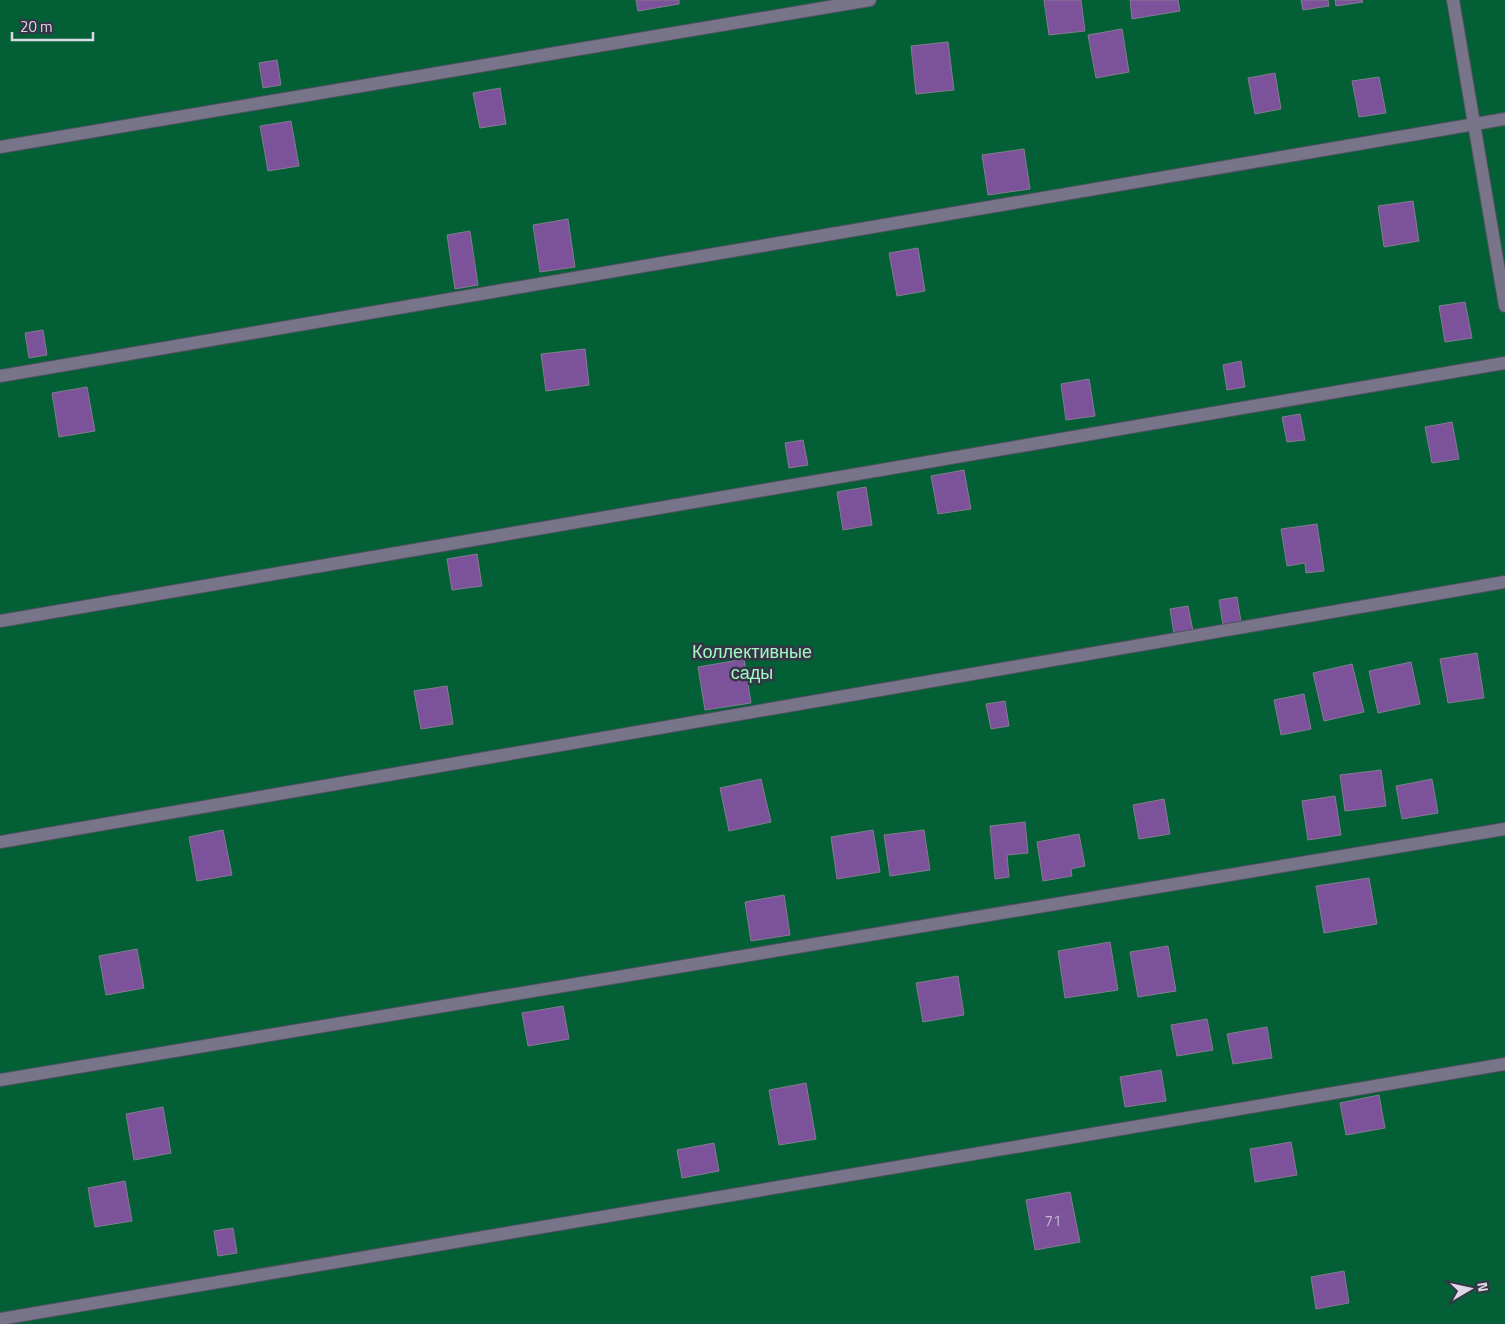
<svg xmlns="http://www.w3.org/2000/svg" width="1505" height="1324" viewBox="0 0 1505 1324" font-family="'Titillium Web',sans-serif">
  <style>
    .green { fill: #025f36 }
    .building { fill: #7c529a; stroke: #867b90 }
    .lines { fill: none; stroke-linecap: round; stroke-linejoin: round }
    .lane-casing { stroke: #545061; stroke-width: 14 }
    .street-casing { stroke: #545061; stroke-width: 14 }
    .lane { stroke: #78758b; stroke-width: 12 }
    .street { stroke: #78758b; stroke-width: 12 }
    .labels { text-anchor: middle; stroke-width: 5; stroke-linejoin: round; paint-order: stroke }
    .number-label { font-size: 15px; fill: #c3b7d3 }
    .park-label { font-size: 18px; fill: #9ffbc1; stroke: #373447 }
  </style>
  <rect width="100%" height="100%" fill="#373447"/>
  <path class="green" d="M 0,0 L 1505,0 L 1505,1324 L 0,1324 Z"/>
  <path class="building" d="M 636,0 L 679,0 L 679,4 L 638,11 Z
    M 1044,0 L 1081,0 L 1085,31 L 1049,35 Z
    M 1130,0 L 1178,0 L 1180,11 L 1132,19 Z
    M 1301,0 L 1328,0 L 1329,6 L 1303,10 Z
    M 1335,0 L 1362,0 L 1363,2 L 1336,6 Z
    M 1122,29 L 1129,72 L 1096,78 L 1088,35 Z
    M 948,42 L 954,90 L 916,94 L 911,46 Z
    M 277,60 L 281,85 L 263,88 L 259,63 Z
    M 1275,73 L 1281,109 L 1255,114 L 1248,78 Z
    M 1379,77 L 1386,113 L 1359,117 L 1352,81 Z
    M 500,88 L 506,124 L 480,128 L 473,93 Z
    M 291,121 L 299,166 L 268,171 L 260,126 Z
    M 1024,149 L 1030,189 L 988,195 L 982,155 Z
    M 1413,201 L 1419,241 L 1384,247 L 1378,206 Z
    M 568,219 L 575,267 L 540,272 L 533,225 Z
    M 470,231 L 478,285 L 455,289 L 447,235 Z
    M 918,248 L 925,291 L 897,296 L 889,253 Z
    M 1465,302 L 1472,338 L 1445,342 L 1439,306 Z
    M 43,330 L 47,355 L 29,358 L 25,333 Z
    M 585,349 L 589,385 L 546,391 L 541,354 Z
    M 1241,361 L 1245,387 L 1227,390 L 1223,365 Z
    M 1089,379 L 1095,416 L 1066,420 L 1061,384 Z
    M 87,387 L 95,431 L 59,437 L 52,393 Z
    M 1300,414 L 1305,440 L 1287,442 L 1282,417 Z
    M 1452,422 L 1459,459 L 1432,463 L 1425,427 Z
    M 803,440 L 808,465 L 789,468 L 785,443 Z
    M 964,470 L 971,509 L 938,514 L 931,476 Z
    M 866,487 L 872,525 L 843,530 L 837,492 Z
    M 1317,524 L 1324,571 L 1306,573 L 1305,563 L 1287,566 L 1281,529 Z
    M 477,554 L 482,586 L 452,590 L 447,559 Z
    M 1237,597 L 1241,622 L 1223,625 L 1219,600 Z
    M 1188,606 L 1193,631 L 1174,634 L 1170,609 Z
    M 1477,653 L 1484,698 L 1448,703 L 1440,659 Z
    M 744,659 L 751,703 L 705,710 L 698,667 Z
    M 1411,662 L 1420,704 L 1378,713 L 1369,671 Z
    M 1352,664 L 1364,712 L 1324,721 L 1313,673 Z
    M 447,686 L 453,724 L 421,729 L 414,691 Z
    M 1304,694 L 1311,729 L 1281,735 L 1274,700 Z
    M 1005,701 L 1009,726 L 991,729 L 986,704 Z
    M 1381,770 L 1386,806 L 1345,811 L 1340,775 Z
    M 761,779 L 771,822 L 729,831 L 720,788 Z
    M 1432,779 L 1438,813 L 1402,819 L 1396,786 Z
    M 1335,796 L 1341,835 L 1308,840 L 1302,801 Z
    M 1164,799 L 1170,834 L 1139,839 L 1133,805 Z
    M 1025,822 L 1028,853 L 1007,855 L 1009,877 L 995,879 L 990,826 Z
    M 223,830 L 232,875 L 197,881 L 189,837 Z
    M 873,830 L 880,872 L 837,879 L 831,837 Z
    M 924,830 L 930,870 L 890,876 L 884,835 Z
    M 1079,834 L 1085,866 L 1071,869 L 1072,876 L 1043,881 L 1037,842 Z
    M 1369,878 L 1377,924 L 1324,933 L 1316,886 Z
    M 784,895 L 790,935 L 751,941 L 745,902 Z
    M 1110,942 L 1118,990 L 1065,998 L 1058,951 Z
    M 1168,946 L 1176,991 L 1138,997 L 1130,952 Z
    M 137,949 L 144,988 L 106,995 L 99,956 Z
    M 958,976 L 964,1015 L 923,1022 L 916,983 Z
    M 563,1006 L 569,1039 L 528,1046 L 522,1013 Z
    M 1207,1019 L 1213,1050 L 1177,1056 L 1171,1025 Z
    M 1267,1027 L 1272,1058 L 1233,1064 L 1227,1034 Z
    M 1161,1070 L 1166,1101 L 1125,1107 L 1120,1077 Z
    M 806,1083 L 816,1139 L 779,1145 L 769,1090 Z
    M 1379,1095 L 1385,1128 L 1346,1135 L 1340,1103 Z
    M 163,1107 L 171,1153 L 134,1160 L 126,1114 Z
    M 1291,1142 L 1297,1175 L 1255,1182 L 1250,1149 Z
    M 714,1143 L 719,1171 L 682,1178 L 677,1150 Z
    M 125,1181 L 132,1221 L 95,1227 L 88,1188 Z
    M 1070,1192 L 1080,1242 L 1035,1250 L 1026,1200 Z
    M 233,1228 L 237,1253 L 218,1256 L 214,1231 Z
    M 1344,1271 L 1349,1303 L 1316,1309 L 1311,1277 Z"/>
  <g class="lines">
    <g class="lane-casing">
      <path id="lane" d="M 0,147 L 870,0
        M 0,376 L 1505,119
        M 0,621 L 1505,363
        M 0,842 L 1505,582
        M 0,1080 L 1505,829
        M 0,1319 L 1505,1064"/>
    </g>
    <g class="street-casing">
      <path id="street" d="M 1453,0 L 1505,306"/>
    </g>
    <use href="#lane" class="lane"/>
    <use href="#street" class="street"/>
  </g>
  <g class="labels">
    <g class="number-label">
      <text x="1053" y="1226">71</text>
    </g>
    <g class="park-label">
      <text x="752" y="658">Коллективные<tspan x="752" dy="21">сады</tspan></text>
    </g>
  </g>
  <g transform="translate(1470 1289) rotate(81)" stroke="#373447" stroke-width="4" paint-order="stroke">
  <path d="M0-4L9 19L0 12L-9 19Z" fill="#dbd9e6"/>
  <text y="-8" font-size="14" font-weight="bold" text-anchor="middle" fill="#dbd9e6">N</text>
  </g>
  <path d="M12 32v8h81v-8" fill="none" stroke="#dbd9e6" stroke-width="2.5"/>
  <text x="20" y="32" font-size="15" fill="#dbd9e6" stroke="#373447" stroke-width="4" paint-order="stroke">20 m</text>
</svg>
